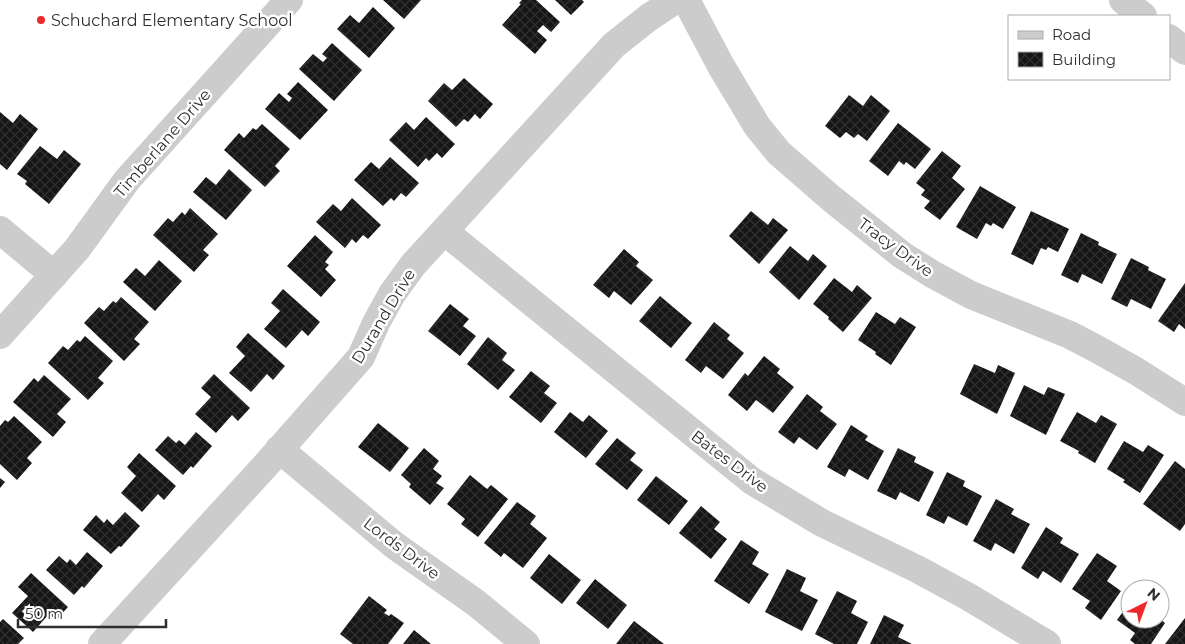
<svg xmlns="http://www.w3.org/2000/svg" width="1185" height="644" viewBox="0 0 1185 644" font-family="Montserrat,sans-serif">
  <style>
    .building { fill: url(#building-cross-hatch) }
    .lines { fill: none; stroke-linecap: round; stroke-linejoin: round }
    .minor { stroke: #ccc; stroke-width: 28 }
    .poi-dot { fill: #ef282b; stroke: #fff; stroke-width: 2 }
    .labels { text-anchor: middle; stroke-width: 5; stroke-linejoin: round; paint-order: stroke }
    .poi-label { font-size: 16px; fill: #2f2f2f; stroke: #fff; text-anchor: start }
    .street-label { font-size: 16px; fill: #2f2f2f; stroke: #fff }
  </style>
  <defs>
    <pattern id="building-cross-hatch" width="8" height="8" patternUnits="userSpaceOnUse" patternTransform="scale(1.25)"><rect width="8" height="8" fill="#161616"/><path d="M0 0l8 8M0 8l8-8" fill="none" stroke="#303030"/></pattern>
  </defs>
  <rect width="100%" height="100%" fill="#fff"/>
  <path class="building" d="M 383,0 L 421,0 L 404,19 Z
    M 522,0 L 536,0 L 560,22 L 551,32 L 543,25 L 537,31 L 547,40 L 535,54 L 502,25 L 521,4 L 519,3 Z
    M 555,0 L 582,0 L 584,2 L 571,15 Z
    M 373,7 L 395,28 L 369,58 L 337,29 L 350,15 L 359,23 Z
    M 332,43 L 362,70 L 334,101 L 299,69 L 313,54 L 323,62 L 327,58 L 322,54 Z
    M 464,78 L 493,104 L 480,119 L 475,114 L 468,122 L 464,119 L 456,127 L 428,101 L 444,83 L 452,90 Z
    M 298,82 L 328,110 L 300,140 L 265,109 L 279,93 L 289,102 L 292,98 L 287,94 Z
    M 849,95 L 863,106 L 871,95 L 890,111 L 867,141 L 858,134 L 854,138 L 846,132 L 840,138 L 825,126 Z
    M 0,112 L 13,123 L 20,114 L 38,129 L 7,170 L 0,164 Z
    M 426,117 L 455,144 L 442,158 L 437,153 L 429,161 L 426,158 L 418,167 L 389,140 L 406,122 L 414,130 Z
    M 898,123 L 931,149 L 915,169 L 906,162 L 904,165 L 899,161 L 888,176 L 869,161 Z
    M 262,124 L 290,149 L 275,166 L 280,171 L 265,187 L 224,150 L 239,133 L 244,138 L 253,128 L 256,130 Z
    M 40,146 L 57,159 L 64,150 L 81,164 L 49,204 L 25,184 L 27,181 L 17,174 Z
    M 942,151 L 961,166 L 952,178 L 965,189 L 940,220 L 924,208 L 930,201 L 921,195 L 925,190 L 916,183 Z
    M 390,157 L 419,183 L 406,197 L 401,193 L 394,201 L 391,198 L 383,206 L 354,180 L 371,162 L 379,169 Z
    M 229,169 L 252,190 L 226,220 L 193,192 L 206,177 L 216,185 Z
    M 980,186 L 1016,207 L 1003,229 L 993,223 L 991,226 L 986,223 L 977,239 L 956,227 Z
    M 352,198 L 381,225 L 368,239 L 363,235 L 356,243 L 352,239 L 345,248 L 316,222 L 333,204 L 341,211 Z
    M 190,208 L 218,234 L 203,250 L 209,255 L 194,272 L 153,235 L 168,218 L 173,222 L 182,212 L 185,215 Z
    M 751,211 L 768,225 L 773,218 L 788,230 L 759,264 L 729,236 Z
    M 1031,211 L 1069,229 L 1058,252 L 1048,247 L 1046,250 L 1041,248 L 1033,265 L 1011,254 Z
    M 1081,233 L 1099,242 L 1098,245 L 1117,254 L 1102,284 L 1082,274 L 1078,283 L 1061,275 Z
    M 315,235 L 333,252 L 325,262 L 329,265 L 325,269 L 336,280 L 321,297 L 287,266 Z
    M 790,246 L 808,261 L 813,254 L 827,266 L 799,300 L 769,272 Z
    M 624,249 L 639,262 L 636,266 L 653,280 L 631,305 L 614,291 L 609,298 L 593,285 Z
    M 1131,258 L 1149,267 L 1148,270 L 1166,279 L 1151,309 L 1131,299 L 1127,307 L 1111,299 Z
    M 159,260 L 182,281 L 155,311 L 123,282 L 136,268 L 145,276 Z
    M 834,278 L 852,292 L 857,285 L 872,298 L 843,332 L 828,319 L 829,317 L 813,304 Z
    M 1185,283 L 1185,329 L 1179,324 L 1174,332 L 1158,321 Z
    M 283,289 L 320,322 L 308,336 L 302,330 L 286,348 L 264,329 L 280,311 L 271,303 Z
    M 660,296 L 692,323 L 671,348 L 639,321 Z
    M 121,297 L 149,322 L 134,339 L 140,344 L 124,361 L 84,323 L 99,307 L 104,311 L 113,301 L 116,303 Z
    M 450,304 L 469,319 L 463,326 L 476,336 L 460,356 L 428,331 Z
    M 876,312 L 895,324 L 900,317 L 916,327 L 891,365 L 875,354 L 876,352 L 858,340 Z
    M 714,322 L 730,335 L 727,339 L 744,353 L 723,379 L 706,366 L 701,373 L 685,360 Z
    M 248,333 L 285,366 L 273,380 L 267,374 L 251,392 L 229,373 L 245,356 L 236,347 Z
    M 85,336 L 113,361 L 98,378 L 104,383 L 88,400 L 48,363 L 63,346 L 68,350 L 77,340 L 80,342 Z
    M 488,337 L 507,353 L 502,360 L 515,370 L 498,390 L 467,364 Z
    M 764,356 L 780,369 L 777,373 L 794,387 L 773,413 L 756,400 L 747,411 L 728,395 L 745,373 L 748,376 Z
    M 974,364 L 995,373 L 998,365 L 1015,373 L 997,414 L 960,394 Z
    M 531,371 L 550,386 L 544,393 L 557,403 L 541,423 L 509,397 Z
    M 214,374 L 250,408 L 238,421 L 232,415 L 216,433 L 195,414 L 211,397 L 201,388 Z
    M 44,375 L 71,399 L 57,414 L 66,422 L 53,437 L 13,402 L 34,378 L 38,382 Z
    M 1024,385 L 1044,395 L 1048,387 L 1065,394 L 1046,435 L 1010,416 Z
    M 807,394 L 823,407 L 820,411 L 837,424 L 817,450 L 799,437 L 794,444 L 778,432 Z
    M 570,412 L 583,422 L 589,415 L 608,431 L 586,458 L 554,432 Z
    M 1077,412 L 1096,423 L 1101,415 L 1117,424 L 1095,463 L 1078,453 L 1079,451 L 1060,441 Z
    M 14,416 L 42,442 L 27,458 L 32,463 L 17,480 L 0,464 L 0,426 L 5,420 L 8,422 Z
    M 378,423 L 409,448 L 390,472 L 358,447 Z
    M 851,425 L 868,436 L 865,440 L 884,451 L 868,480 L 849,469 L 845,477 L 827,467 Z
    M 196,432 L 212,446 L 193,468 L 191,466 L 183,475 L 155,450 L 168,436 L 176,443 L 179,440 L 185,445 Z
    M 617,438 L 636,453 L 630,460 L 643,470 L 627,490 L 595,464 Z
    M 1124,441 L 1143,452 L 1148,445 L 1164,455 L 1140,493 L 1123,482 L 1125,480 L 1107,469 Z
    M 424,448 L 439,461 L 433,469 L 442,476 L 436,483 L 444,488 L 430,505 L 409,487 L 411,484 L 401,475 Z
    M 898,448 L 916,457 L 914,462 L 934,472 L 919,502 L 900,492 L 896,500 L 877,491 Z
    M 139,453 L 176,486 L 164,500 L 158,494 L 142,512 L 121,493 L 136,476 L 127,467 Z
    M 1175,461 L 1185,469 L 1185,524 L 1180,531 L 1143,504 Z
    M 947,472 L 965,481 L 963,486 L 982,496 L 967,526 L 948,516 L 944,524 L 926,515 Z
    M 470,475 L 487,489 L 491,485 L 508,499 L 478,537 L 461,524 L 465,519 L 447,504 Z
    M 656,476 L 688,501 L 669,525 L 637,500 Z
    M 0,478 L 5,482 L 0,488 Z
    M 996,499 L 1014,509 L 1011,514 L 1030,524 L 1014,554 L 995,543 L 991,551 L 973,541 Z
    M 517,502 L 536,516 L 530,524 L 547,538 L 523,568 L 504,553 L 501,557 L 484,543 Z
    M 701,506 L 720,522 L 714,529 L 727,539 L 711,559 L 679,533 Z
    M 125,512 L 140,526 L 121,547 L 119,546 L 111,554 L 83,530 L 96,515 L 104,523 L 107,519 L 113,525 Z
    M 1046,527 L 1063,538 L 1060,543 L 1079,554 L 1061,583 L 1043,571 L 1038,579 L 1021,568 Z
    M 741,540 L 759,552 L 752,564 L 769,574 L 749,604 L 714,581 Z
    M 87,552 L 103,566 L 84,588 L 82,586 L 74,595 L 46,570 L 59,556 L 67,563 L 70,559 L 76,565 Z
    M 1097,553 L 1117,566 L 1107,581 L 1121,591 L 1101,620 L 1085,608 L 1090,601 L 1072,589 Z
    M 549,554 L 581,580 L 562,604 L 530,578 Z
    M 787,569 L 806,578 L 800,591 L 818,600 L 802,631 L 765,612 Z
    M 31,573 L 68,607 L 56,620 L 49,614 L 33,632 L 12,613 L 28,596 L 18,587 Z
    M 595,579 L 627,605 L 608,629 L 576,603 Z
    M 837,591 L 857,601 L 851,613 L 868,622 L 857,644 L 834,644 L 815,634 Z
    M 369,596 L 387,610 L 384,613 L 389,616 L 391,614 L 404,623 L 388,644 L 353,644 L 340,634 Z
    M 1130,602 L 1130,619 L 1160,619 L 1165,623 L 1151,644 L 1135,644 L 1130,640 L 1135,633 L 1117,620 Z
    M 884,615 L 904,625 L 898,637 L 912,644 L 870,644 Z
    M 1185,618 L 1185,644 L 1165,644 Z
    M 3,619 L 24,638 L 18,644 L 0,644 L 0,622 Z
    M 634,621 L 664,644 L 616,644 Z
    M 414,630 L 431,644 L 403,644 Z"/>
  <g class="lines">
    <path class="minor" d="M 686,0 L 721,66 L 757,126 L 779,153 L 832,199 L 902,255 L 932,274 L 971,295 L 1070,335 L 1095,348 L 1136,371 L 1185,402
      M 1123,0 L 1143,16
      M 1169,38 L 1185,51
      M 0,230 L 54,275
      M 444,231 L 752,481 L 822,523 L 917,569 L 967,596 L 1047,644
      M 0,335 L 77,249 L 127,180 L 289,0
      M 279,449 L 394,545 L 476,603 L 526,644
      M 102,644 L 265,466 L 361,357 L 376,323 L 392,294 L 413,265 L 614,45 L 648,18 L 675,0"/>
  </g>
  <circle class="poi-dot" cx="41" cy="20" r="5"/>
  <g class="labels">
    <g class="poi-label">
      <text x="51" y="26">Schuchard Elementary School</text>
    </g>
    <g class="street-label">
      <text transform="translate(162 143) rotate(-49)" y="6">Timberlane Drive</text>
      <text transform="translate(896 247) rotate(36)" y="6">Tracy Drive</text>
      <text transform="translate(383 316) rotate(-59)" y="6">Durand Drive</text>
      <text transform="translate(730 461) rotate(37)" y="6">Bates Drive</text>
      <text transform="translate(402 548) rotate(37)" y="6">Lords Drive</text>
    </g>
  </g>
  <rect x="1008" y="15" width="162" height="65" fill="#ffffff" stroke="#acacac"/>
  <rect x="1018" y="31" width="25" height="8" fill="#cccccc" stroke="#acacac"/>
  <text x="1052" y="40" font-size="15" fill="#2f2f2f">Road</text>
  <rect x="1018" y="52" width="25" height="15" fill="url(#building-cross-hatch)" stroke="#acacac"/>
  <text x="1052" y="65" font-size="15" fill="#2f2f2f">Building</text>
  <g transform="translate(1145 604) rotate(42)"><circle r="24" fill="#ffffff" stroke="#acacac"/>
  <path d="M0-4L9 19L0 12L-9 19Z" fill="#ef282b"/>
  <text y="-8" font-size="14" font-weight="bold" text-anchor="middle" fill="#2f2f2f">N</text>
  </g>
  <path d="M18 619v8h148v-8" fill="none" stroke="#2f2f2f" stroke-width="2.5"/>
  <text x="25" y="619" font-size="15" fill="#2f2f2f" stroke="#ffffff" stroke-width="4" paint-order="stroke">50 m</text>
</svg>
